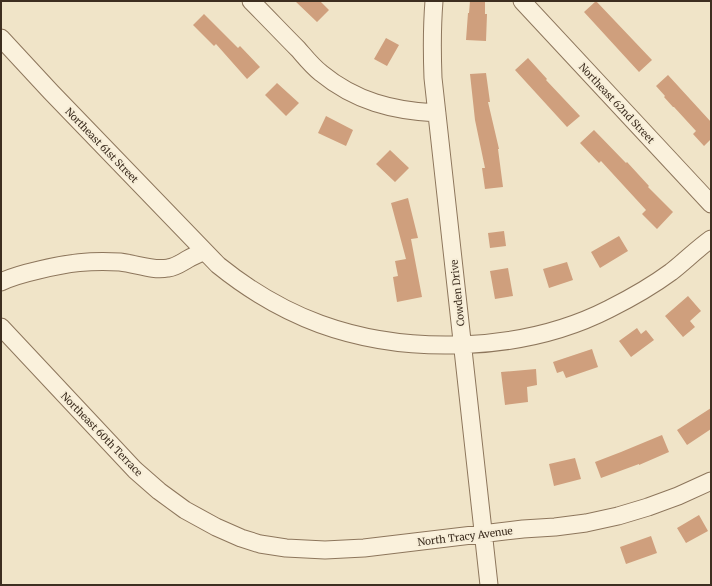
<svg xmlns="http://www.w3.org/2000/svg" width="712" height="586" viewBox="0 0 712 586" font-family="Merriweather,serif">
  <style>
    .building { fill: #cf9f7d }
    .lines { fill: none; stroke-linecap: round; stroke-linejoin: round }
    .minor-casing { stroke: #8d765c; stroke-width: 19 }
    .minor { stroke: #faf1dc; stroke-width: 17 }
    .labels { text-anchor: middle; stroke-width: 4; stroke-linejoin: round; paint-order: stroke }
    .street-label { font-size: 10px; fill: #3d2e20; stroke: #f7eed8 }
  </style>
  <rect width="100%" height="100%" fill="#f0e4c8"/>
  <path class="building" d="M 295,1 L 320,1 L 329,10 L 317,22 Z
    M 470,1 L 485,1 L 485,14 L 487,14 L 486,41 L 466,40 L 468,13 L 469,13 Z
    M 596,1 L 652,60 L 639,72 L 584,12 Z
    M 204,14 L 238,48 L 240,46 L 260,67 L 247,79 L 216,44 L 214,46 L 193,25 Z
    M 386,38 L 399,45 L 387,66 L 374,59 Z
    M 528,58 L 547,79 L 546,80 L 580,116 L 567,127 L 515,70 Z
    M 486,73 L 490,102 L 488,102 L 499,149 L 498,149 L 503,187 L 485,189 L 482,168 L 485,168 L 475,120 L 470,74 Z
    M 668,75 L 711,122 L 711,139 L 704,146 L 693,134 L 696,131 L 674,107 L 673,107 L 664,97 L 665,96 L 656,86 Z
    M 277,83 L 299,103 L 286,116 L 265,95 Z
    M 326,116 L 353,130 L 346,146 L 318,133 Z
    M 594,130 L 626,163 L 627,162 L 649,186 L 648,187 L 673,212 L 657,229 L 642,214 L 646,210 L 601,161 L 599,163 L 580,143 Z
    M 390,150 L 409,168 L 395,182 L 376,164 Z
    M 408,198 L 418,238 L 411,239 L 422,297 L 397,302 L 393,277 L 398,276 L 395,261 L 406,259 L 391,203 Z
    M 504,231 L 506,246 L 490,248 L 488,233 Z
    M 619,236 L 628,251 L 600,268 L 591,252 Z
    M 567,262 L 573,280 L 549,288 L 543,269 Z
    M 508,268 L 513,296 L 495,299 L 490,271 Z
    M 688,296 L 701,311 L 690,321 L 695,327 L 683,337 L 665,316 Z
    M 637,328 L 641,334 L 646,330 L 654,340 L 631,357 L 619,341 Z
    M 592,349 L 598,367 L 566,378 L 563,371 L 557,373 L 553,362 Z
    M 536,369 L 537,385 L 527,387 L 528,402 L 505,405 L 501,372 Z
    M 711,408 L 711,429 L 687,445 L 677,430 Z
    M 662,435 L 669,452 L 639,465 L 639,464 L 601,478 L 595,462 L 621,452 Z
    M 575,458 L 581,479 L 554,486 L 549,464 Z
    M 699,515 L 708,531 L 686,543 L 677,528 Z
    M 651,536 L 657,553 L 626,564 L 620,547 Z"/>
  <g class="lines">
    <g class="minor-casing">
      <path id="minor" d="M 251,1 C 267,17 282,33 298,49 C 305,57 312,66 321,73 C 355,101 393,111 437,113
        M 434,1 C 432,26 432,52 433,78 L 489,585
        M 522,1 L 711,204
        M 1,38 L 51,92 L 218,265 C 249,290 282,310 320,324 C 408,356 525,352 609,309 C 631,298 652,286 671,272 C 685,261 697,249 711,239
        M 1,282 C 13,276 26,273 39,270 C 68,263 90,260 120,262 C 137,264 152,271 168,268 C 176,267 181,263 188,259 C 193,256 199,254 204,251
        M 1,327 L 135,470 L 159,491 L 185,510 L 216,527 L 241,538 L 260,544 L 286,548 L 325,550 L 364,548 L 523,529 L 555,527 L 586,523 L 618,516 L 648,507 L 678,496 L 711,481"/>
    </g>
    <use href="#minor" class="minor"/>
  </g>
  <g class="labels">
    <g class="street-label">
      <text transform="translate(617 103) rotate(47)" y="4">Northeast 62nd Street</text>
      <text transform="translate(102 145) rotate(46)" y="4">Northeast 61st Street</text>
      <text transform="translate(457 293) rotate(-96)" y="4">Cowden Drive</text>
      <text transform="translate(102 434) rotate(46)" y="4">Northeast 60th Terrace</text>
      <text transform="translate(465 536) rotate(-7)" y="4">North Tracy Avenue</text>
    </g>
  </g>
  <rect width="712" height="586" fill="none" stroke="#3d2e20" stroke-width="4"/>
</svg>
